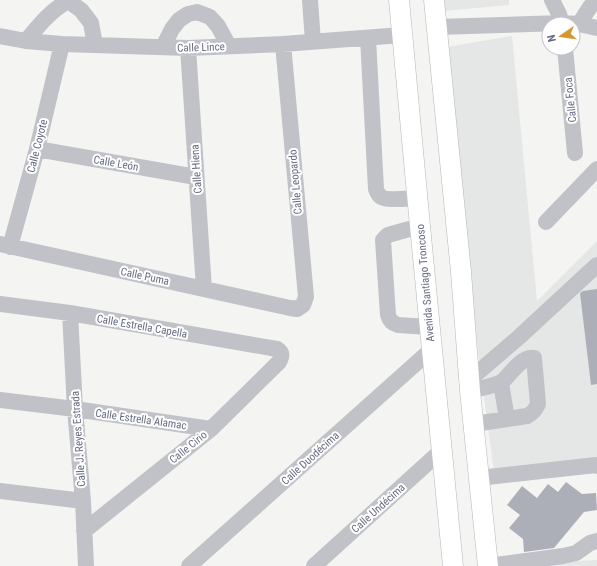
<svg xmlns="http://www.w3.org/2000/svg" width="597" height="566" viewBox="0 0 597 566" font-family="'Roboto Condensed',sans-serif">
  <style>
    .built { fill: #e5e6e6 }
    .building { fill: #adafb8 }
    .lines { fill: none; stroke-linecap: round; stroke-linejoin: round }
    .major-casing { stroke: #b5b6bb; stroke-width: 21 }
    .minor { stroke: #c1c2c8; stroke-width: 16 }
    .major { stroke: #fff; stroke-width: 20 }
    .labels { text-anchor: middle; stroke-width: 4; stroke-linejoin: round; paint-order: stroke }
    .street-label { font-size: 11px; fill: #676b81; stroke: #fff }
  </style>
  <rect width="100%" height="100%" fill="#f4f5f2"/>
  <path class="built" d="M 443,0 L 509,0 L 509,5 L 444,11 Z
    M 512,36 L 537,301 L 597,241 L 597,461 L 494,472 L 479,360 L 447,47 Z
    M 597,560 L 597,566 L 504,565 Z"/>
  <path class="building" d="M 597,289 L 597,384 L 591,385 L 580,293 L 583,291 Z
    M 566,482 L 582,494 L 596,493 L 597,510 L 584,512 L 554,548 L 524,552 L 523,539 L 509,528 L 520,515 L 507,505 L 522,486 L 537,498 L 548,484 L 558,492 Z"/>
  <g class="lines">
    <g class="major-casing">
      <path id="major" d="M 399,0 L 420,226 L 453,566
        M 434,0 L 461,272 L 470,391 L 488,566"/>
    </g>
    <path class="minor" d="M 310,0 L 313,42
      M 552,0 L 559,14 L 562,24
      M 68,1 L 81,10 L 91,23 L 95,45
      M 579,24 L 590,7 L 597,0
      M 437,27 L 562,23 L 579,24 L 597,28
      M 0,36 L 26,41 L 62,44 L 188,48 L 283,44 L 402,35
      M 368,38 L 376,189 C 376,190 378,194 379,195 C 384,202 409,198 417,198
      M 26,41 C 39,25 50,11 68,1
      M 163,47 L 172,29 L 179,20 L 188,14 L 197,12 L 210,17 L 218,26 L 229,46
      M 188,48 L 204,289
      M 565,48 L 575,153
      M 37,149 L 196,177
      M 546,222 L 597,169
      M 420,226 L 388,235 L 383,240 L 388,315 C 390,321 392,323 398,325 L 429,327
      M 0,244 L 290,308 L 297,309 L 303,305 L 306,297 L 283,44
      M 10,247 L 37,149 L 62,44
      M 0,304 L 70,313 L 277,349 C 283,353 282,356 279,362 L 211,429 L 84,531
      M 70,313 L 75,409 L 83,501 L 86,566
      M 469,380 L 518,338 L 597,265
      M 501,383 L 507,419
      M 470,391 C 477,389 498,385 503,381 C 510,374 523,355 534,358 L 538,404 C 535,410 533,413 527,416 L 474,424
      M 0,400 L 75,409 L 211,429
      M 479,478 L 596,465 L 597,466
      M 0,491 L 83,501
      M 189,566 L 431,350
      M 314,566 L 442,450
      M 488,566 L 563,556 L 576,553 L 590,543 L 597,541"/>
    <use href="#major" class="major"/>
  </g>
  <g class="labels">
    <g class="street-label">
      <text transform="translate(201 47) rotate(-2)" y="4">Calle Lince</text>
      <text transform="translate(570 100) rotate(-96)" y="4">Calle Foca</text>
      <text transform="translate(37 146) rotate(-76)" y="4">Calle Coyote</text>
      <text transform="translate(116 163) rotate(10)" y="4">Calle León</text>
      <text transform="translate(196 169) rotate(-94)" y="4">Calle Hiena</text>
      <text transform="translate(295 182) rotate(-95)" y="4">Calle Leopardo</text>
      <text transform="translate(145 276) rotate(12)" y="4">Calle Puma</text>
      <text transform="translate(425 283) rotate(-95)" y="4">Avenida Santiago Troncoso</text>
      <text transform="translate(142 326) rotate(10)" y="4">Calle Estrella Capella</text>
      <text transform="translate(141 419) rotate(8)" y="4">Calle Estrella Alamac</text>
      <text transform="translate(78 439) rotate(-94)" y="4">Calle J. Reyes Estrada</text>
      <text transform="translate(188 447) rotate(-39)" y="4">Calle Cirio</text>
      <text transform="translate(310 458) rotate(-42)" y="4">Calle Duodécima</text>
      <text transform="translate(378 508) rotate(-42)" y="4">Calle Undécima</text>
    </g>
  </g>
  <g transform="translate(561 36) rotate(257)"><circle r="19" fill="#ffffff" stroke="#c2c4cd"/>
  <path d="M0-3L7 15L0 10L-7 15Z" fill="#d49833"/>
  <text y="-6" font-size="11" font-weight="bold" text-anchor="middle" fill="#676b81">N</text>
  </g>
</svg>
